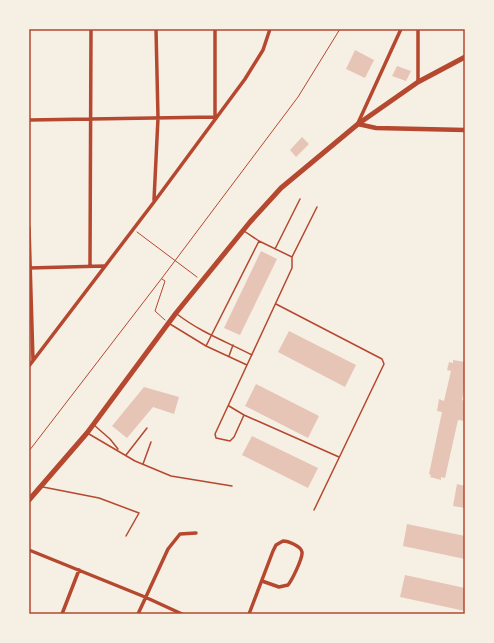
<svg xmlns="http://www.w3.org/2000/svg" width="494" height="643" viewBox="0 0 494 643" font-family="Georgia,serif">
  <style>
    .building { fill: #e6c5b7 }
    .lines { fill: none; stroke-linecap: round; stroke-linejoin: round }
    .path { stroke: #b5482f; stroke-width: 1 }
    .service { stroke: #b5482f; stroke-width: 1.5 }
    .minor { stroke: #b5482f; stroke-width: 3.5 }
    .tertiary { stroke: #b5482f; stroke-width: 4.5 }
    .secondary { stroke: #b5482f; stroke-width: 5 }
    .neatline { fill: none; stroke: #b5482f; stroke-width: 1.5 }
  </style>
  <rect width="100%" height="100%" fill="#f6efe4"/>
  <path class="building" d="M 355,50 L 374,60 L 365,78 L 346,69 Z
    M 397,66 L 411,71 L 406,81 L 392,76 Z
    M 302,137 L 309,144 L 296,157 L 290,150 Z
    M 261,251 L 277,259 L 240,335 L 224,328 Z
    M 289,331 L 356,365 L 345,387 L 278,352 Z
    M 453,360 L 465,362 L 465,384 L 462,400 L 465,401 L 465,421 L 458,420 L 445,478 L 441,477 L 441,480 L 430,477 L 431,475 L 429,474 L 442,412 L 437,411 L 439,399 L 444,401 L 451,371 L 447,370 L 449,362 L 453,363 Z
    M 256,384 L 319,416 L 308,438 L 245,406 Z
    M 144,387 L 179,397 L 174,414 L 153,407 L 127,438 L 112,426 Z
    M 252,436 L 318,468 L 308,488 L 242,455 Z
    M 457,484 L 465,486 L 465,508 L 453,506 Z
    M 407,524 L 465,536 L 465,559 L 403,546 Z
    M 405,575 L 465,588 L 465,611 L 400,597 Z"/>
  <g class="lines">
    <path class="path" d="M 137,232 L 197,277
      M 162,279 L 165,281 L 155,311 L 165,320
      M 29,451 L 162,278 L 298,97 L 340,29"/>
    <path class="service" d="M 259,241 L 292,257 L 317,207
      M 275,249 L 300,199
      M 276,304 L 382,359 L 384,364 L 314,510
      M 177,314 C 200,332 227,342 252,355
      M 170,324 L 206,346 L 247,365 L 215,434 L 216,438 L 230,441 L 234,437 L 244,415 L 229,406
      M 206,346 L 259,241 L 244,231
      M 229,356 L 233,345
      M 247,365 L 292,268 L 292,257
      M 244,415 L 339,457
      M 94,425 L 110,439 L 118,449
      M 89,434 L 135,461 L 171,476 L 232,486
      M 126,455 L 147,428
      M 143,464 L 151,442
      M 43,487 L 99,498 L 139,513 L 126,536"/>
    <path class="minor" d="M 215,29 L 215,117
      M 418,82 L 418,29
      M 29,120 L 215,117
      M 358,123 L 401,29
      M 154,200 L 158,118 L 156,29
      M 29,228 L 33,360
      M 90,266 L 91,29
      M 29,268 L 104,266
      M 29,366 L 154,202 L 245,79 L 263,50 L 270,29
      M 29,550 L 145,597 L 182,614
      M 62,614 L 79,570
      M 138,614 L 168,549 L 180,534 L 196,533
      M 249,614 L 273,551 L 276,545 L 283,541 C 288,541 301,546 302,552 C 303,558 292,580 288,585 L 279,587 L 262,581"/>
    <path class="tertiary" d="M 358,124 L 376,128 L 465,130"/>
    <path class="secondary" d="M 29,500 L 87,433 L 176,313 L 250,222 L 281,188 L 358,124 L 418,82 L 465,57"/>
  </g>
  <rect width="494" height="643" fill="none" stroke="#f6efe4" stroke-width="60"/>
  <rect x="30" y="30" width="434" height="583" class="neatline"/>
</svg>
